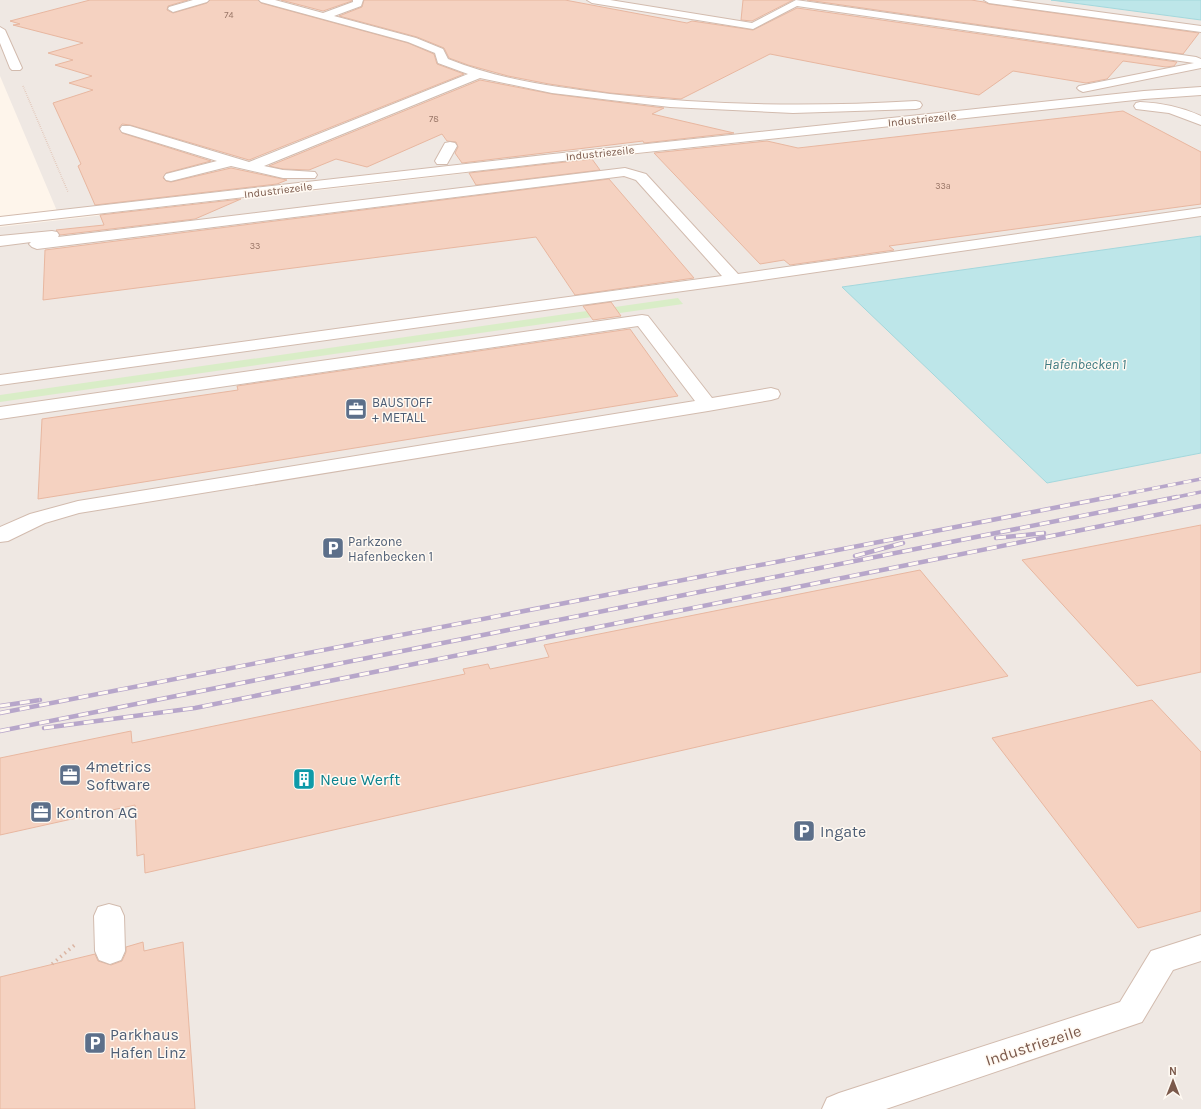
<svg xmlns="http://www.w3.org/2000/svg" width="1201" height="1109" viewBox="0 0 1201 1109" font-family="Karla,sans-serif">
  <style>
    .industrial { fill: #efe8e3 }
    .green { fill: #d9edc7 }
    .water { fill: #bde6e9; stroke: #a3d7dc }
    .building { fill: #f5d2c1; stroke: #e8b7a0 }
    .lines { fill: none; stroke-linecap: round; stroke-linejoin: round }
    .minor-casing { stroke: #d2bbae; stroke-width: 2 }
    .path-far1 { stroke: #dbb5a3; stroke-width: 1.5; stroke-dasharray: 0.5 1.5; stroke-linecap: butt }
    .path { stroke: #dbb5a3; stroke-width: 3.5; stroke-dasharray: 1.5 4; stroke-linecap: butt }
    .minor { fill: #fff; fill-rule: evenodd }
    .rail-far1-casing { stroke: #b7a6ca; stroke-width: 3.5 }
    .rail-casing { stroke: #b7a6ca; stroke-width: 4.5 }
    .rail-far1 { stroke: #fff9f2; stroke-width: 2.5; stroke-dasharray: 8; stroke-linecap: butt }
    .rail { stroke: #fff9f2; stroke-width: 3; stroke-dasharray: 10; stroke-linecap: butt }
    .labels { text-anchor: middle; stroke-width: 3; stroke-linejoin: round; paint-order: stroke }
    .far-number-label { font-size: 9px; fill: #9a7768 }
    .far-street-label { font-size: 11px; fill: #7b594b; stroke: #fff9f2 }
    .service-label { font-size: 13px; fill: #4e5e75; stroke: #fff9f2; text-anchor: start }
    .water-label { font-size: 14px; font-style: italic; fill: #3d7980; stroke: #fff9f2 }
    .near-service-label { font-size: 16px; fill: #4e5e75; stroke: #fff9f2; text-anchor: start }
    .near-culture-label { font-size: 16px; fill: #0d838f; stroke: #fff9f2; text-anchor: start }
    .near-street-label { font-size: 16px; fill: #7b594b; stroke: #fff9f2 }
  </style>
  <rect width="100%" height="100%" fill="#fef5eb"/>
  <path class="industrial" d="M 0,0 L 1051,0 L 1201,20 L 1201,87 L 1129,93 L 57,211 L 0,76 Z
    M 1201,94 L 1201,236 L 843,287 L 1047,483 L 1201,453 L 1201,1109 L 0,1109 L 0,227 L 452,175 L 550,162 L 593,159 L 1131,100 Z"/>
  <path class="green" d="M 678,298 L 683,304 L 0,402 L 0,395 Z"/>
  <path class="water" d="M 1051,0 L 1201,0 L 1201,20 Z
    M 1201,236 L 1201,453 L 1047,483 L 842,287 Z"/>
  <path class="building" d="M 90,0 L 188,0 L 168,6 L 167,10 L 173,13 L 207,3 L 210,0 L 258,0 L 261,3 L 408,43 L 434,54 L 437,64 L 464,74 L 249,160 L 130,125 L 122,124 L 119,128 L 122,133 L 211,161 L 166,173 L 163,178 L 166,181 L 171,182 L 231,168 L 287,180 L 277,184 L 95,205 L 78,166 L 81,164 L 53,103 L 93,90 L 69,83 L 92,76 L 55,65 L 73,60 L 48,53 L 83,43 L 13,25 L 20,24 L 10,21 Z
    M 281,0 L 352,0 L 352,1 L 323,11 Z
    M 364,0 L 565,0 L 687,23 L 692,21 L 753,30 L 797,8 L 1177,62 L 1174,66 L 1166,67 L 1123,61 L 1107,79 L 1086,83 L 1013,71 L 979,95 L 770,54 L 681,99 L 610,93 L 549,84 L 508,76 L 468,65 L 449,58 L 444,48 L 417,37 L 339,16 L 362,7 Z
    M 743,0 L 793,0 L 752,21 L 741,20 Z
    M 807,0 L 971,0 L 984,2 L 989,4 L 1199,33 L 1183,54 Z
    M 480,80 L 552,94 L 664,108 L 652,114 L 734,133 L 644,143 L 643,141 L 462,163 L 455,153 L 458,147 L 456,142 L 447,141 L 442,134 L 367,167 L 336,159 L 309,170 L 283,169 L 269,166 Z
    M 1123,111 L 1201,152 L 1201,204 L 889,246 L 894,250 L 790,265 L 784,260 L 760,264 L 654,153 L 767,141 L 798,148 Z
    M 592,159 L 600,170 L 476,185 L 469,173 Z
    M 609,179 L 694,278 L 575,295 L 536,237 L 43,300 L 45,250 Z
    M 241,199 L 195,219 L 60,235 L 56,230 L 104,225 L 100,215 Z
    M 611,302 L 621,316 L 593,320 L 583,306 Z
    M 630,329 L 678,396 L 38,499 L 42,419 L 238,390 L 237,386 Z
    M 1201,525 L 1201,672 L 1137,686 L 1022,560 Z
    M 920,570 L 1008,676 L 145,873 L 144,854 L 137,856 L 135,805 L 0,835 L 0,758 L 131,731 L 132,743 L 465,674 L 463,669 L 488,664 L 490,669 L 549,657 L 544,645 Z
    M 1152,700 L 1201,752 L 1201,911 L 1138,928 L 992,738 Z
    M 143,942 L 144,951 L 183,942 L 195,1109 L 0,1109 L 0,977 L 95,954 L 98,961 L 111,965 L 122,961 L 126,952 L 126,947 Z"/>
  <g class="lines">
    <g class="minor-casing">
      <path id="minor" d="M 193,0 L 209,0 L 207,2 L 173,12 L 168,9 L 169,7 Z
        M 259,0 L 275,0 L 323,13 L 353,2 L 353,0 L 363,0 L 361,6 L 334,16 L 416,38 L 443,49 L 448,59 C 500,80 555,87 610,94 C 712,106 814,107 916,101 L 920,102 L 922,105 L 920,108 L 916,109 L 793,113 L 670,107 L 552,93 L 480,78 L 264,166 L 283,170 L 315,172 L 317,175 L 315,178 L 283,178 L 231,166 L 171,181 L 166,180 L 164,177 L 166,174 L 217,161 L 122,132 L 120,129 L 122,126 L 130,126 L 249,162 L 468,74 L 438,63 L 435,53 L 408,42 L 261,2 Z
        M 587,0 L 610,0 L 752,23 L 796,0 L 1196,57 L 1201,59 L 1201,68 L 1083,92 L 1079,90 L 1077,88 L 1079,86 L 1194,63 L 797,6 L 753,29 L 592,3 Z
        M 984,0 L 1011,0 L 1201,26 L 1201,32 L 989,3 Z
        M 0,27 L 5,30 L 22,68 L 20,70 L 12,70 L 10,68 L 0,43 Z
        M 1201,87 L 1201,95 L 1144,99 L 553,162 L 0,225 L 0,217 L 553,154 L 1144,91 Z
        M 1140,102 C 1161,103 1182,107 1201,116 L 1201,125 L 1169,113 L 1136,109 L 1134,106 L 1136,103 Z
        M 450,142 L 455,143 L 457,146 L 447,164 L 437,164 L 435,161 L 445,143 Z
        M 625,168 L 646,174 L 738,274 L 1201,208 L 1201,216 L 734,284 L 0,385 L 0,375 L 722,276 L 636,180 L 624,176 L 37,249 L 32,247 L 29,244 L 31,242 L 0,246 L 0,236 L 52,231 L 57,232 L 59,235 L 58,237 Z
        M 642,315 L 648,316 L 712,398 L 771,388 L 778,390 L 780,394 L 778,398 L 771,400 L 708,411 L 79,513 L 45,523 L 8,541 L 0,542 L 0,527 L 30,514 L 78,501 L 695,401 L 638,326 L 0,419 L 0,407 Z
        M 109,904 L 120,907 L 124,916 L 125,951 L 121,960 L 110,964 L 99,960 L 95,951 L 94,916 L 98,907 Z
        M 1201,935 L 1201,961 L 1173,970 L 1142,1022 L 886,1109 L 822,1109 L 827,1098 L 839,1093 L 1120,1002 L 1151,951 Z"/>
    </g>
    <path class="path-far1" d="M 23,86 L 68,192"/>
    <path class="path" d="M 52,964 L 77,943"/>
    <use href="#minor" class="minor"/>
    <g class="rail-far1-casing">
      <path id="rail-far1" d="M 1105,498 L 1201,479
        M 1172,498 L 1201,492"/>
    </g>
    <g class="rail-casing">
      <path id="rail" d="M 996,538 L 1044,533
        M 855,556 L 903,543
        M 0,706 L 40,700
        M 0,713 L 1110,497
        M 44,728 L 195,708 L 1201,506
        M 0,731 L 1177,497"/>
    </g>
    <use href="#rail-far1" class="rail-far1"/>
    <use href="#rail" class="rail"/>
  </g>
  <defs>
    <g id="office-square" transform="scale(1.15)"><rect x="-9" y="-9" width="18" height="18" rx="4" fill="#5c6f8a" stroke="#fff9f2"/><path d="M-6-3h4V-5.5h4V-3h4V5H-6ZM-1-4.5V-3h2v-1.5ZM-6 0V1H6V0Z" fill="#fff"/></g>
    <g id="parking-square" transform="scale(1.15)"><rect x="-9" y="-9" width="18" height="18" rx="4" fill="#5c6f8a" stroke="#fff9f2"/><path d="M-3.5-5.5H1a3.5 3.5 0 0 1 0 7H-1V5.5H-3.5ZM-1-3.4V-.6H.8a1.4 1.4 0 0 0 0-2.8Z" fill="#fff"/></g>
    <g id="building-square" transform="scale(1.15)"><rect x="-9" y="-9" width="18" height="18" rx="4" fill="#0f9aa8" stroke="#fff9f2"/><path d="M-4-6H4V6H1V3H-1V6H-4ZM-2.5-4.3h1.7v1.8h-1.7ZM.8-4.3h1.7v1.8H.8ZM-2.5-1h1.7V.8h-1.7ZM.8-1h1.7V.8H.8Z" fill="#fff"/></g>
  </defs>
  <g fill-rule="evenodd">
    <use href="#office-square" x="356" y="409"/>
    <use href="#parking-square" x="333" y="548"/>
    <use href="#office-square" x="70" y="775"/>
    <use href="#building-square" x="304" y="779"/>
    <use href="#office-square" x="41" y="812"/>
    <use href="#parking-square" x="804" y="831"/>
    <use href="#parking-square" x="95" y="1043"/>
  </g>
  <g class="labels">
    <g class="far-number-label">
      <text x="229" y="18">74</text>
      <text x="434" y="122">78</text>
      <text x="943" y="189">33a</text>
      <text x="255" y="249">33</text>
    </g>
    <g class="far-street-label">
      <text transform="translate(922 119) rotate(-6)" y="4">Industriezeile</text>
      <text transform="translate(600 153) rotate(-6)" y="4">Industriezeile</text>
      <text transform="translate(278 190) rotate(-7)" y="4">Industriezeile</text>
    </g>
    <g class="service-label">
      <text x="372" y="407">BAUSTOFF<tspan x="372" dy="15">+ METALL</tspan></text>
      <text x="348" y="546">Parkzone<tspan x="348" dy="15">Hafenbecken 1</tspan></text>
    </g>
    <g class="water-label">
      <text x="1085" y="369">Hafenbecken 1</text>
    </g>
    <g class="near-service-label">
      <text x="86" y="772">4metrics<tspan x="86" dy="18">Software</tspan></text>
      <text x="56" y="818">Kontron AG</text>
      <text x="820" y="837">Ingate</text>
      <text x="110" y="1040">Parkhaus<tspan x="110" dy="18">Hafen Linz</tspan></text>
    </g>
    <g class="near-culture-label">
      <text x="320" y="785">Neue Werft</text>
    </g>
    <g class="near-street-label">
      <text transform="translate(1033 1045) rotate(-18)" y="6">Industriezeile</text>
    </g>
  </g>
  <g transform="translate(1173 1081)" stroke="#fff9f2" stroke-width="3" paint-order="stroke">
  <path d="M0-3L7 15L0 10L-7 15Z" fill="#7b594b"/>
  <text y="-6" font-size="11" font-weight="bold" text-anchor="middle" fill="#7b594b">N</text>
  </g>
</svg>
